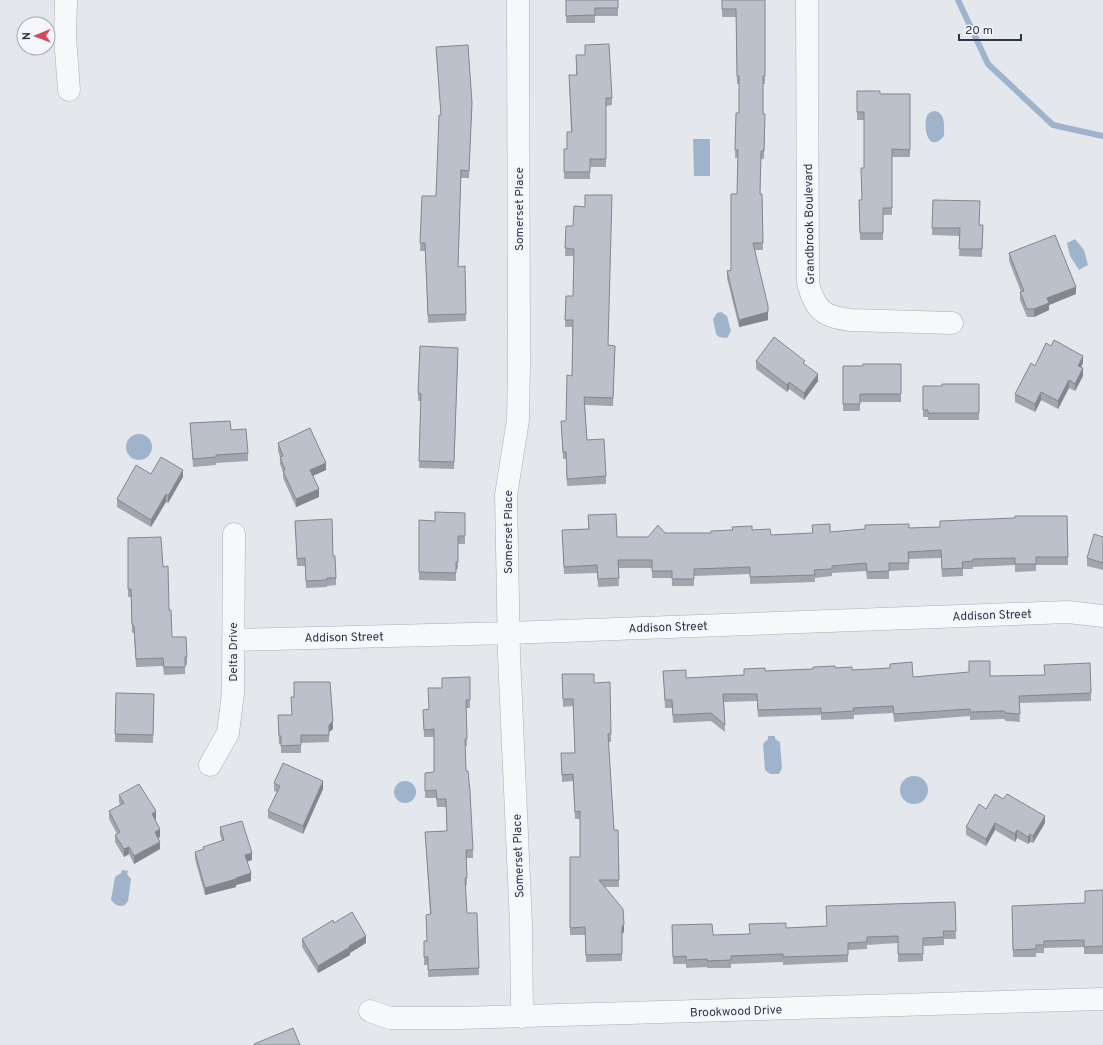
<svg xmlns="http://www.w3.org/2000/svg" width="1103" height="1045" viewBox="0 0 1103 1045" font-family="Overpass,sans-serif">
  <style>
    .water { fill: #9fb4cc }
    .lines { fill: none; stroke-linecap: round; stroke-linejoin: round }
    .stream { stroke: #9fb4cc; stroke-width: 6 }
    .minor-casing { stroke: #a9aeb7; stroke-width: 23 }
    .minor { stroke: #f7f8fa; stroke-width: 22 }
    .wall { fill: #a1a5ae }
    .shaded-wall { fill: #83868d }
    .building { fill: #bbc0ca; stroke: #83868d }
    .labels { text-anchor: middle; stroke-width: 3.5; stroke-linejoin: round; paint-order: stroke }
    .street-label { font-size: 12px; fill: #2b3445; stroke: #f4f6f9 }
  </style>
  <rect width="100%" height="100%" fill="#e4e7ec"/>
  <path class="water" d="M 936,111 C 946,115 944,126 944,136 C 927,156 922,123 928,114 C 930,112 933,111 936,111 Z
    M 693,139 L 710,139 L 710,176 L 694,176 Z
    M 1075,239 L 1084,250 L 1088,265 L 1079,270 L 1070,256 L 1067,243 Z
    M 721,312 L 727,316 L 731,331 L 727,338 L 719,337 L 716,334 L 713,319 L 717,313 Z
    M126 447a13 13 0 1 1 26 0a13 13 0 1 1-26 0Z
    M 768,736 L 775,736 L 775,739 L 780,742 L 782,768 L 779,774 L 770,774 L 765,770 L 763,744 L 768,739 Z
    M900 790a14 14 0 1 1 28 0a14 14 0 1 1-28 0Z
    M394 792a11 11 0 1 1 22 0a11 11 0 1 1-22 0Z
    M 122,870 L 128,871 L 127,874 L 131,879 L 128,901 L 125,905 C 119,907 116,906 111,900 L 115,877 L 121,873 Z"/>
  <g class="lines">
    <path class="stream" d="M 958,0 L 988,64 L 1053,125 L 1103,136"/>
    <g class="minor-casing">
      <path id="minor" d="M 66,0 L 65,37 L 69,90
        M 518,0 L 519,363 L 518,420 L 506,495 L 509,655 L 521,925 L 522,1017
        M 807,0 L 808,283 C 815,310 823,317 851,320 L 952,323
        M 233,640 L 509,633 L 1068,612 L 1103,616
        M 210,765 L 228,733 L 233,693 L 234,534
        M 370,1011 L 390,1018 L 458,1018 L 1103,999"/>
    </g>
    <use href="#minor" class="minor"/>
  </g>
  <path class="wall" d="M 566,0 L 618,0 L 618,16 L 595,16 L 595,23 L 566,23 Z
    M 722,0 L 765,0 L 765,84 L 763,84 L 763,114 L 765,114 L 764,159 L 761,159 L 760,194 L 762,194 L 763,250 L 755,250 L 768,320 L 739,327 L 727,278 L 727,271 L 731,270 L 737,194 L 738,158 L 735,158 L 736,113 L 739,113 L 739,84 L 737,84 L 736,17 L 722,17 Z
    M 436,47 L 472,103 L 469,178 L 461,178 L 458,267 L 466,314 L 466,321 L 428,323 L 425,251 L 420,251 L 422,196 L 436,196 L 441,115 Z
    M 576,55 L 612,98 L 612,105 L 606,106 L 606,167 L 590,167 L 590,179 L 564,179 L 564,149 L 567,149 L 571,132 L 569,75 L 576,75 Z
    M 857,91 L 880,94 L 910,94 L 910,157 L 892,157 L 892,215 L 883,215 L 883,240 L 860,240 L 859,200 L 862,200 L 864,168 L 864,120 L 857,120 Z
    M 933,200 L 979,225 L 983,225 L 982,257 L 959,256 L 960,236 L 932,235 Z
    M 566,226 L 608,345 L 615,346 L 613,406 L 585,405 L 587,440 L 606,476 L 606,484 L 567,486 L 566,459 L 563,459 L 561,421 L 566,421 L 572,376 L 572,327 L 565,327 L 566,296 L 573,296 L 574,256 L 565,256 Z
    M 1009,253 L 1076,294 L 1049,305 L 1049,310 L 1034,317 L 1027,317 L 1020,300 L 1020,292 L 1021,292 L 1009,261 Z
    M 458,356 L 454,469 L 419,468 L 421,401 L 418,401 L 418,393 Z
    M 756,361 L 805,364 L 818,381 L 804,400 L 789,389 L 787,392 L 756,369 Z
    M 1083,363 L 1081,367 L 1083,376 L 1075,391 L 1069,388 L 1058,409 L 1041,400 L 1035,412 L 1015,402 L 1015,394 L 1035,366 Z
    M 901,364 L 901,402 L 860,402 L 860,411 L 843,411 L 843,366 L 863,366 Z
    M 979,384 L 979,420 L 928,420 L 928,417 L 923,417 L 923,386 L 942,386 Z
    M 190,423 L 231,430 L 248,453 L 248,461 L 216,463 L 216,465 L 193,467 Z
    M 278,443 L 326,470 L 313,476 L 319,497 L 296,507 L 283,478 L 283,472 L 280,464 L 280,457 L 278,451 Z
    M 151,474 L 183,477 L 168,503 L 166,502 L 151,527 L 117,507 L 117,499 Z
    M 465,513 L 465,544 L 458,544 L 458,569 L 456,569 L 456,581 L 419,580 L 419,520 L 435,521 Z
    M 588,515 L 617,537 L 648,537 L 665,533 L 711,533 L 752,530 L 771,535 L 812,533 L 812,525 L 830,532 L 909,528 L 940,527 L 1067,516 L 1068,565 L 1036,565 L 1036,571 L 1015,572 L 1015,565 L 973,567 L 973,569 L 963,569 L 963,576 L 942,577 L 941,558 L 909,559 L 909,570 L 889,571 L 889,579 L 867,579 L 866,571 L 832,573 L 832,576 L 815,578 L 815,582 L 750,584 L 750,574 L 694,576 L 694,586 L 672,586 L 672,578 L 652,578 L 652,568 L 618,568 L 619,586 L 598,587 L 597,573 L 564,574 L 562,530 L 588,529 Z
    M 295,521 L 333,556 L 336,578 L 336,585 L 327,586 L 327,587 L 306,588 L 305,566 L 297,566 Z
    M 1103,537 L 1103,570 L 1087,566 L 1087,558 Z
    M 128,538 L 163,567 L 169,610 L 172,637 L 187,657 L 187,665 L 185,665 L 185,674 L 164,675 L 163,666 L 136,667 L 134,634 L 132,632 L 131,597 L 128,597 Z
    M 835,668 L 913,677 L 990,676 L 1091,693 L 1091,701 L 1019,703 L 1020,722 L 1006,721 L 1004,719 L 970,720 L 970,716 L 894,722 L 893,713 L 854,715 L 854,719 L 821,720 L 821,715 L 758,717 L 757,701 L 724,702 L 725,732 L 711,721 L 673,723 L 672,708 L 665,708 L 663,671 L 686,678 L 744,675 L 765,671 Z
    M 562,674 L 594,683 L 611,734 L 611,742 L 608,742 L 614,830 L 618,830 L 619,887 L 605,887 L 624,932 L 622,934 L 622,961 L 586,962 L 585,935 L 570,935 L 570,857 L 580,857 L 580,819 L 575,819 L 573,781 L 562,782 L 561,753 L 575,753 L 573,706 L 563,707 Z
    M 470,677 L 470,708 L 466,708 L 467,746 L 465,746 L 466,771 L 473,850 L 473,858 L 466,858 L 467,885 L 465,885 L 467,913 L 479,968 L 479,975 L 428,977 L 428,965 L 424,965 L 424,941 L 427,941 L 430,914 L 425,832 L 447,831 L 446,807 L 437,807 L 436,798 L 425,798 L 425,773 L 434,772 L 434,737 L 424,737 L 423,710 L 428,709 L 442,688 Z
    M 154,694 L 153,743 L 115,742 L 115,734 Z
    M 278,715 L 333,729 L 329,732 L 329,742 L 301,743 L 301,753 L 281,753 L 281,744 L 279,744 Z
    M 274,783 L 323,789 L 303,834 L 268,818 L 268,811 L 277,792 L 274,791 Z
    M 119,795 L 156,819 L 155,819 L 160,837 L 158,838 L 160,849 L 134,864 L 129,854 L 124,857 L 115,842 L 115,835 L 117,834 L 109,819 L 109,811 L 120,805 L 119,802 Z
    M 986,809 L 1045,823 L 1033,843 L 1030,842 L 1028,844 L 1017,838 L 1015,842 L 995,830 L 986,846 L 966,835 L 966,827 Z
    M 220,827 L 252,860 L 247,862 L 251,881 L 236,885 L 236,887 L 205,895 L 195,859 L 195,852 L 203,850 L 203,847 L 222,841 L 220,835 Z
    M 1103,890 L 1103,954 L 1084,954 L 1084,947 L 1044,948 L 1044,953 L 1036,953 L 1036,957 L 1013,957 L 1012,913 L 1085,903 Z
    M 955,902 L 956,939 L 944,939 L 944,945 L 923,946 L 923,961 L 898,962 L 898,943 L 867,945 L 867,949 L 848,950 L 848,962 L 783,965 L 783,962 L 731,964 L 731,968 L 707,968 L 707,967 L 686,968 L 686,964 L 673,964 L 672,925 L 713,935 L 749,934 L 786,928 L 827,926 L 826,906 Z
    M 334,923 L 366,943 L 350,953 L 350,955 L 318,973 L 302,947 L 302,939 Z"/>
  <path class="shaded-wall" d="M 1076,287 L 1076,294 L 1049,305 L 1049,310 L 1034,317 L 1034,309 L 1047,298 Z
    M 768,312 L 768,320 L 739,327 L 739,320 Z
    M 1083,356 L 1083,363 L 1078,373 L 1078,366 Z
    M 1083,368 L 1083,376 L 1075,391 L 1075,384 Z
    M 818,374 L 818,381 L 804,400 L 804,393 Z
    M 1069,380 L 1069,388 L 1058,409 L 1058,401 Z
    M 789,382 L 789,389 L 787,392 L 787,385 Z
    M 1041,392 L 1041,400 L 1035,412 L 1035,404 Z
    M 326,463 L 326,470 L 310,477 L 310,470 Z
    M 183,470 L 183,477 L 168,503 L 168,496 Z
    M 319,489 L 319,497 L 296,507 L 296,499 Z
    M 166,494 L 166,502 L 151,527 L 151,520 Z
    M 333,721 L 333,729 L 329,732 L 329,725 Z
    M 323,781 L 323,789 L 303,834 L 303,826 Z
    M 156,811 L 156,819 L 152,821 L 152,814 Z
    M 1045,816 L 1045,823 L 1033,843 L 1033,836 Z
    M 995,823 L 995,830 L 986,846 L 986,839 Z
    M 160,829 L 160,837 L 155,840 L 155,832 Z
    M 1017,830 L 1017,838 L 1015,842 L 1015,834 Z
    M 1030,834 L 1030,842 L 1028,844 L 1028,837 Z
    M 160,842 L 160,849 L 134,864 L 134,856 Z
    M 129,847 L 129,854 L 124,857 L 124,849 Z
    M 252,853 L 252,860 L 245,862 L 245,855 Z
    M 251,873 L 251,881 L 236,885 L 236,887 L 205,895 L 205,888 Z
    M 624,924 L 624,932 L 622,934 L 622,927 Z
    M 366,936 L 366,943 L 350,953 L 350,955 L 318,973 L 318,966 Z"/>
  <path class="building" d="M 566,0 L 618,0 L 618,8 L 595,8 L 595,15 L 566,16 Z
    M 722,0 L 765,0 L 765,76 L 763,76 L 763,114 L 765,114 L 764,151 L 761,151 L 760,194 L 762,194 L 763,243 L 753,243 L 768,306 L 768,312 L 739,320 L 727,271 L 731,270 L 731,194 L 737,194 L 738,150 L 735,150 L 736,113 L 739,113 L 739,76 L 737,76 L 736,9 L 722,9 Z
    M 609,44 L 612,98 L 606,98 L 606,159 L 590,159 L 590,172 L 564,172 L 564,149 L 567,149 L 567,132 L 572,132 L 569,75 L 577,75 L 576,55 L 585,55 L 585,45 Z
    M 468,45 L 472,103 L 469,171 L 461,170 L 458,267 L 465,266 L 466,314 L 428,315 L 425,243 L 420,243 L 422,196 L 436,196 L 439,115 L 441,115 L 436,47 Z
    M 857,91 L 880,91 L 880,94 L 910,94 L 910,150 L 892,149 L 892,208 L 883,208 L 883,233 L 860,233 L 859,200 L 862,200 L 861,168 L 864,168 L 864,112 L 857,112 Z
    M 585,195 L 612,195 L 608,345 L 615,346 L 613,398 L 584,397 L 587,440 L 604,439 L 606,476 L 567,479 L 566,452 L 563,452 L 561,421 L 566,421 L 567,375 L 572,376 L 573,320 L 565,320 L 566,296 L 573,296 L 574,249 L 565,248 L 566,226 L 573,226 L 574,206 L 585,207 Z
    M 933,200 L 980,201 L 979,225 L 983,225 L 982,249 L 959,249 L 960,228 L 932,228 Z
    M 1055,235 L 1076,287 L 1047,298 L 1049,303 L 1034,309 L 1027,309 L 1020,292 L 1024,291 L 1009,253 Z
    M 774,337 L 805,361 L 803,363 L 818,374 L 804,393 L 789,382 L 787,385 L 756,361 Z
    M 1054,340 L 1083,356 L 1078,366 L 1083,368 L 1075,384 L 1069,380 L 1058,401 L 1041,392 L 1035,404 L 1015,394 L 1031,363 L 1035,366 L 1046,343 L 1051,346 Z
    M 420,346 L 458,348 L 454,462 L 419,461 L 421,394 L 418,393 Z
    M 863,364 L 901,364 L 901,394 L 860,394 L 860,404 L 843,404 L 843,366 L 863,366 Z
    M 942,384 L 979,384 L 979,413 L 928,413 L 928,410 L 923,410 L 923,386 L 942,386 Z
    M 230,421 L 231,430 L 246,429 L 248,453 L 216,455 L 216,457 L 193,459 L 190,423 Z
    M 310,428 L 326,463 L 310,470 L 319,489 L 296,499 L 283,471 L 285,470 L 280,457 L 283,456 L 278,443 Z
    M 161,457 L 183,470 L 168,496 L 166,494 L 151,520 L 117,499 L 136,465 L 151,474 Z
    M 435,512 L 465,513 L 465,536 L 458,536 L 458,562 L 456,562 L 456,573 L 419,572 L 419,520 L 435,521 Z
    M 616,514 L 617,537 L 648,537 L 658,525 L 665,533 L 711,533 L 711,531 L 733,530 L 732,527 L 752,526 L 752,530 L 770,529 L 771,535 L 813,533 L 812,525 L 830,524 L 830,532 L 865,529 L 865,525 L 909,524 L 909,528 L 940,527 L 940,521 L 1015,518 L 1015,516 L 1067,516 L 1068,557 L 1036,557 L 1036,564 L 1015,564 L 1015,558 L 973,559 L 973,561 L 962,562 L 963,568 L 942,569 L 941,550 L 908,552 L 909,563 L 889,563 L 889,571 L 867,572 L 866,563 L 832,566 L 832,569 L 814,570 L 815,575 L 750,577 L 750,567 L 694,569 L 694,579 L 672,579 L 672,571 L 652,571 L 652,560 L 618,560 L 619,578 L 598,579 L 597,565 L 564,567 L 562,530 L 589,529 L 588,515 Z
    M 332,519 L 333,556 L 335,556 L 336,578 L 327,578 L 327,580 L 306,581 L 305,558 L 297,559 L 295,521 Z
    M 1094,534 L 1103,537 L 1103,563 L 1087,558 Z
    M 161,537 L 163,567 L 168,566 L 169,610 L 171,610 L 172,637 L 186,637 L 187,657 L 185,657 L 185,667 L 164,667 L 163,658 L 136,659 L 134,626 L 132,624 L 131,589 L 128,589 L 128,538 Z
    M 969,661 L 990,661 L 990,676 L 1045,675 L 1044,665 L 1090,663 L 1091,693 L 1019,696 L 1020,714 L 1006,713 L 1004,711 L 970,712 L 970,709 L 894,714 L 893,706 L 853,708 L 854,711 L 821,713 L 821,708 L 758,710 L 757,694 L 723,694 L 725,725 L 711,713 L 673,715 L 672,700 L 665,700 L 663,671 L 686,670 L 686,678 L 744,675 L 744,669 L 765,668 L 765,671 L 813,669 L 813,667 L 835,666 L 835,668 L 852,667 L 852,670 L 890,668 L 890,664 L 912,662 L 913,677 L 969,672 Z
    M 562,674 L 594,674 L 594,683 L 610,682 L 611,734 L 608,734 L 614,830 L 618,830 L 619,880 L 599,880 L 623,909 L 624,924 L 622,927 L 622,954 L 586,955 L 585,927 L 570,928 L 570,857 L 580,857 L 580,811 L 575,812 L 573,774 L 562,775 L 561,753 L 575,753 L 573,699 L 563,699 Z
    M 470,677 L 470,700 L 466,700 L 467,739 L 465,739 L 466,771 L 468,771 L 470,791 L 473,850 L 466,850 L 467,878 L 465,878 L 467,913 L 477,913 L 479,968 L 428,970 L 428,957 L 424,957 L 424,941 L 427,941 L 426,915 L 431,914 L 425,832 L 447,831 L 446,799 L 437,799 L 436,790 L 425,791 L 425,773 L 434,772 L 434,729 L 424,730 L 423,710 L 429,709 L 428,688 L 442,688 L 442,678 Z
    M 294,682 L 330,682 L 333,721 L 329,725 L 329,735 L 301,735 L 301,745 L 281,746 L 281,736 L 279,736 L 278,715 L 292,715 L 291,697 L 294,697 Z
    M 116,693 L 154,694 L 153,735 L 115,734 Z
    M 283,763 L 323,781 L 303,826 L 268,811 L 280,786 L 274,783 Z
    M 139,784 L 156,811 L 152,814 L 160,829 L 155,832 L 160,842 L 134,856 L 129,847 L 124,849 L 115,835 L 120,832 L 109,811 L 124,803 L 119,795 Z
    M 995,794 L 1003,799 L 1007,794 L 1045,816 L 1033,836 L 1030,834 L 1028,837 L 1017,830 L 1015,834 L 995,823 L 986,839 L 966,827 L 979,804 L 986,809 Z
    M 242,821 L 252,853 L 245,855 L 251,873 L 236,878 L 236,879 L 205,888 L 195,852 L 204,849 L 203,847 L 224,840 L 220,827 Z
    M 1103,890 L 1103,946 L 1084,947 L 1084,940 L 1044,941 L 1044,945 L 1036,945 L 1036,949 L 1013,950 L 1012,906 L 1085,903 L 1085,891 Z
    M 955,902 L 956,931 L 943,931 L 944,937 L 923,938 L 923,954 L 898,954 L 898,936 L 867,937 L 867,942 L 848,943 L 848,955 L 783,957 L 783,954 L 731,956 L 731,960 L 707,961 L 707,959 L 686,960 L 686,956 L 673,957 L 672,925 L 712,924 L 713,935 L 750,934 L 749,924 L 786,923 L 786,928 L 827,926 L 826,906 Z
    M 352,912 L 366,936 L 349,946 L 350,947 L 318,966 L 302,939 L 333,920 L 334,923 Z
    M 293,1028 L 300,1045 L 254,1045 L 254,1044 Z"/>
  <g class="labels">
    <g class="street-label">
      <text transform="translate(519 209) rotate(-90)" y="4">Somerset Place</text>
      <text transform="translate(809 224) rotate(-91)" y="4">Grandbrook Boulevard</text>
      <text transform="translate(508 532) rotate(-90)" y="4">Somerset Place</text>
      <text transform="translate(992 615) rotate(-2)" y="4">Addison Street</text>
      <text transform="translate(668 627) rotate(-2)" y="4">Addison Street</text>
      <text transform="translate(344 637) rotate(-1)" y="4">Addison Street</text>
      <text transform="translate(233 652) rotate(-90)" y="4">Delta Drive</text>
      <text transform="translate(518 856) rotate(-92)" y="4">Somerset Place</text>
      <text transform="translate(736 1011) rotate(-2)" y="4">Brookwood Drive</text>
    </g>
  </g>
  <g transform="translate(36 36) rotate(269)"><circle r="19" fill="#f4f6f9" stroke="#a4a8b1"/>
  <path d="M0-3L7 15L0 10L-7 15Z" fill="#d1495b"/>
  <text y="-6" font-size="11" font-weight="bold" text-anchor="middle" fill="#2b3445">N</text>
  </g>
  <path d="M959 34v6h62v-6" fill="none" stroke="#2b3445" stroke-width="2"/>
  <text x="965" y="34" font-size="12" fill="#2b3445" stroke="#f4f6f9" stroke-width="3" paint-order="stroke">20 m</text>
</svg>
